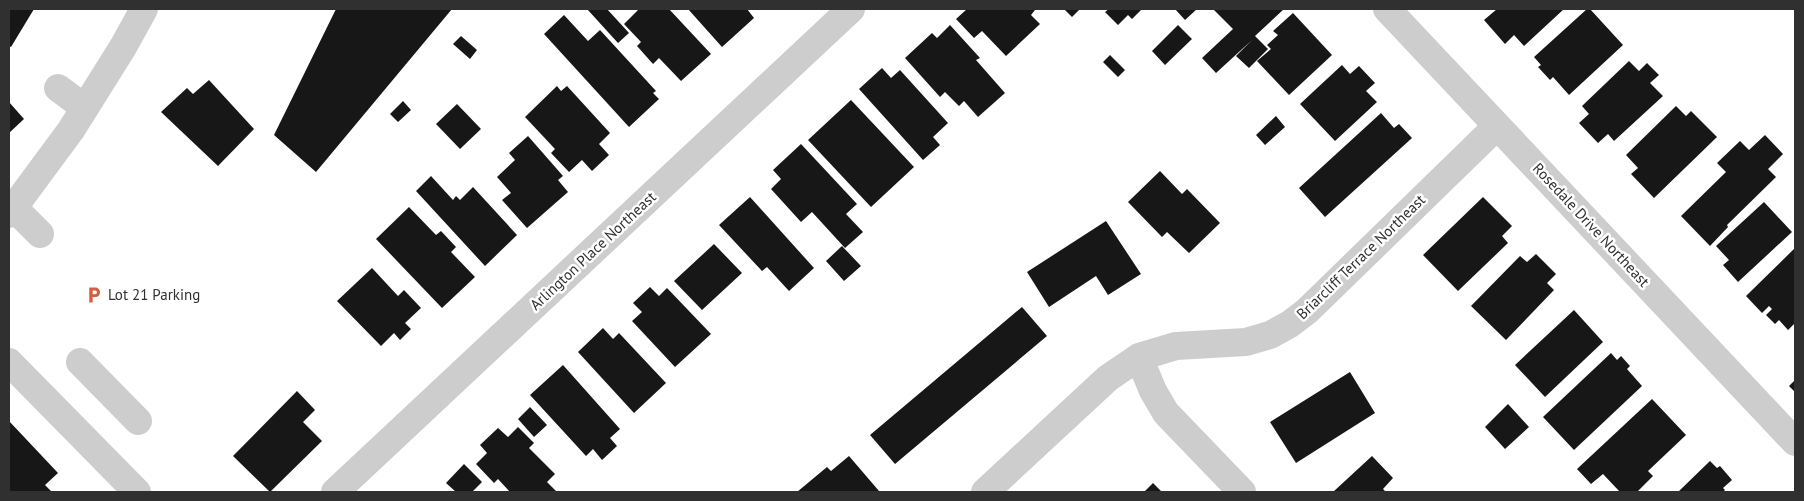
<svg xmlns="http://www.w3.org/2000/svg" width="1804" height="501" viewBox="0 0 1804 501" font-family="'PT Sans',sans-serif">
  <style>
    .building { fill: #171717 }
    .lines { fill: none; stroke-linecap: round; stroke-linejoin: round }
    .minor { stroke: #cdcdcd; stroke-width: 28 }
    .labels { text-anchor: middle; stroke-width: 5; stroke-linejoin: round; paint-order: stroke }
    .street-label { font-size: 15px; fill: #303030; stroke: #fff }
    .poi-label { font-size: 15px; fill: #303030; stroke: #fff; text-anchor: start }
  </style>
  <rect width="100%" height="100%" fill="#fff"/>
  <path class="building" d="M 9,9 L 34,9 L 11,47 L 9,46 Z
    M 336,9 L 452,9 L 316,172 L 274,135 Z
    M 587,9 L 607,9 L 629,33 L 618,43 Z
    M 637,9 L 669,9 L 711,54 L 681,81 L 659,58 L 653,64 L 637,46 L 641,42 L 624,24 L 638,10 Z
    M 688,9 L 747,9 L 754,18 L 722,47 Z
    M 967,9 L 1034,9 L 1035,10 L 1031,15 L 1040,24 L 1006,56 L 982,31 L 974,38 L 956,19 Z
    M 1064,9 L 1080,9 L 1072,17 Z
    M 1109,9 L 1142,9 L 1132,19 L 1128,15 L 1118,25 L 1105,12 Z
    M 1175,9 L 1197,9 L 1185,20 Z
    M 1213,9 L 1284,9 L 1255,36 L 1268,49 L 1249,68 L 1236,56 L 1252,40 L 1216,73 L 1202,58 L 1233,29 Z
    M 1497,9 L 1564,9 L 1524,46 L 1514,35 L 1505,44 L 1484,20 Z
    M 1587,9 L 1590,9 L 1623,45 L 1569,95 L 1553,77 L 1550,80 L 1538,67 L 1541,65 L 1534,57 Z
    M 1293,13 L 1332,55 L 1289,95 L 1257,61 L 1271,49 L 1267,45 L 1278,35 L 1273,31 Z
    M 564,15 L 588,41 L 600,30 L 656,91 L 653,93 L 659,99 L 629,127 L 544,34 Z
    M 950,25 L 980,58 L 976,60 L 1005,93 L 978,117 L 964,101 L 959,106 L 945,92 L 940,97 L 905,58 L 932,33 L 937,38 Z
    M 1178,25 L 1192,39 L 1165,65 L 1152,51 Z
    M 461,36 L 477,50 L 470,59 L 453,44 Z
    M 1110,55 L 1125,70 L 1118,77 L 1103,62 Z
    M 1629,61 L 1639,71 L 1647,63 L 1659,75 L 1650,83 L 1663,96 L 1614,141 L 1608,134 L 1598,143 L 1579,123 L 1589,114 L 1582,106 Z
    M 1342,65 L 1350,74 L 1359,66 L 1375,83 L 1366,91 L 1377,102 L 1335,141 L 1300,104 Z
    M 882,68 L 891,78 L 900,70 L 948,123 L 933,137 L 940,145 L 923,160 L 859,89 Z
    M 209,80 L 254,129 L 218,166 L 161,112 L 187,88 L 193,94 Z
    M 557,86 L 561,91 L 567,86 L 610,133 L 599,144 L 609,155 L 592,171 L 582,160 L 569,172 L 551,153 L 555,149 L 525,117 Z
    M 851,100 L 914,167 L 871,207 L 808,140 Z
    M 403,101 L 411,110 L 398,122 L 390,114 Z
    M 9,102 L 24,119 L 9,133 Z
    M 457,104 L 481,129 L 460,149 L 436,124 Z
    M 1676,106 L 1686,116 L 1691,111 L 1717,137 L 1654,198 L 1631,174 L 1638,168 L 1626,155 Z
    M 1381,113 L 1394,128 L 1399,124 L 1412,138 L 1325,217 L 1299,188 Z
    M 1276,116 L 1285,127 L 1265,145 L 1256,135 Z
    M 1765,135 L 1783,154 L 1768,169 L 1776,177 L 1727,225 L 1728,227 L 1710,246 L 1681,216 L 1726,172 L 1717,163 L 1740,141 L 1749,150 Z
    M 528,136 L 563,176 L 558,180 L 568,192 L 527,228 L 502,200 L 511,193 L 497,177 L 515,160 L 509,153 Z
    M 801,144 L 857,204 L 846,214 L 863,232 L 845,248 L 812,212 L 801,222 L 771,189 L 781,179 L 773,170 Z
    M 1160,171 L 1182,194 L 1187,189 L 1220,223 L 1189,253 L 1167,232 L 1162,237 L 1128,202 Z
    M 431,176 L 453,200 L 456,196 L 460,200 L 473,187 L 517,235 L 485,266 L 416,191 Z
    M 750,197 L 814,268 L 789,291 L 767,267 L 762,271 L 719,225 Z
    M 1483,197 L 1512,226 L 1502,236 L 1508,243 L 1458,291 L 1423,255 Z
    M 1764,202 L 1792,232 L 1738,282 L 1723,265 L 1729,260 L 1716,246 Z
    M 409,207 L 436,235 L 441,231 L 456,247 L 451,252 L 475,277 L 442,308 L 376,239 Z
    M 1106,221 L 1141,274 L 1108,295 L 1096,276 L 1049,307 L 1027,272 Z
    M 714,244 L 742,273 L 702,310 L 674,281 Z
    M 842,246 L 861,266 L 844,281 L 826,261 Z
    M 1795,248 L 1795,323 L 1788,330 L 1779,320 L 1775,324 L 1766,315 L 1772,309 L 1769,306 L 1762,313 L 1746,296 Z
    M 1536,254 L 1556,274 L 1547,283 L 1554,290 L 1506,340 L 1471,306 L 1520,256 L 1527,262 Z
    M 372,268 L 398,296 L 404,290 L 421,308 L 405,323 L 411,329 L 400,340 L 394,333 L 381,346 L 337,301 Z
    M 650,287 L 659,296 L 667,288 L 711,334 L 675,367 L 632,321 L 642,312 L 633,303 Z
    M 1022,307 L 1047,336 L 895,464 L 870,435 Z
    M 1574,310 L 1603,342 L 1545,397 L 1515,365 Z
    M 603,328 L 613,339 L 619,333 L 666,383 L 634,413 L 578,352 Z
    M 1611,353 L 1617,360 L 1621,356 L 1630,366 L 1627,369 L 1642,386 L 1574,450 L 1543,417 Z
    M 563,365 L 620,429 L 610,438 L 617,446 L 602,460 L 593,449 L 586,456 L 530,395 Z
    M 1350,372 L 1375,413 L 1296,463 L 1270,422 Z
    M 1795,380 L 1795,392 L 1789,386 Z
    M 297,391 L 315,410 L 303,422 L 322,441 L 270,492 L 233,456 Z
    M 1652,399 L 1686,435 L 1648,471 L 1653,476 L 1637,492 L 1620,492 L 1603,474 L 1591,484 L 1577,469 Z
    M 1508,404 L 1529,427 L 1505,449 L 1485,427 Z
    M 530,407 L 547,425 L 534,437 L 518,419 Z
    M 9,421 L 58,473 L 45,485 L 52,492 L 10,492 L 9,491 Z
    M 518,427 L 534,443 L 529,448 L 555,474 L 547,482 L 557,492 L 510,492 L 498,479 L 494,483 L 476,464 L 487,453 L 480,445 L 498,428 L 508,437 Z
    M 849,456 L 879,491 L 877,492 L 797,492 L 827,467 L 831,471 Z
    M 1372,456 L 1393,478 L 1383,489 L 1386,492 L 1333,492 Z
    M 1710,461 L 1717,468 L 1720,466 L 1732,480 L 1723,488 L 1725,490 L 1723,492 L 1678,492 Z
    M 464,464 L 482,482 L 472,492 L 456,492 L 446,483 Z
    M 1153,483 L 1162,492 L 1144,492 Z"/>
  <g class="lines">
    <path class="minor" d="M 1387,9 L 1795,442
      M 58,88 L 85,108
      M 13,207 L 40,234
      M 9,214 L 71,130 L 123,47 L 144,9
      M 1139,357 L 1153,391 L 1166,413 L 1242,492
      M 9,362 L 137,492
      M 80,362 L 138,421
      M 335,492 L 851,9
      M 985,492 L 1108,378 L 1139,357 L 1176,346 L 1246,342 L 1270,335 L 1290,324 L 1307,311 L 1497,126"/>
  </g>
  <defs>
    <g id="parking-bare" transform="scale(1.35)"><path d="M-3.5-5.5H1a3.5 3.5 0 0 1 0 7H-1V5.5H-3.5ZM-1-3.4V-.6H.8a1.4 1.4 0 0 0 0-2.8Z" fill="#d65d42" stroke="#fff" stroke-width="2.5" paint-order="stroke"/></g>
  </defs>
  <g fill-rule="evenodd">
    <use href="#parking-bare" x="94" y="295"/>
  </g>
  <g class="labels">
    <g class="street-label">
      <text transform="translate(1591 225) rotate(47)" y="5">Rosedale Drive Northeast</text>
      <text transform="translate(593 251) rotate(-43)" y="5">Arlington Place Northeast</text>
      <text transform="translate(1361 257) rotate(-44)" y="5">Briarcliff Terrace Northeast</text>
    </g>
    <g class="poi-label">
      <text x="108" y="300">Lot 21 Parking</text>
    </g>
  </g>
  <rect width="1804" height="501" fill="none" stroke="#303030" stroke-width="20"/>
</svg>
